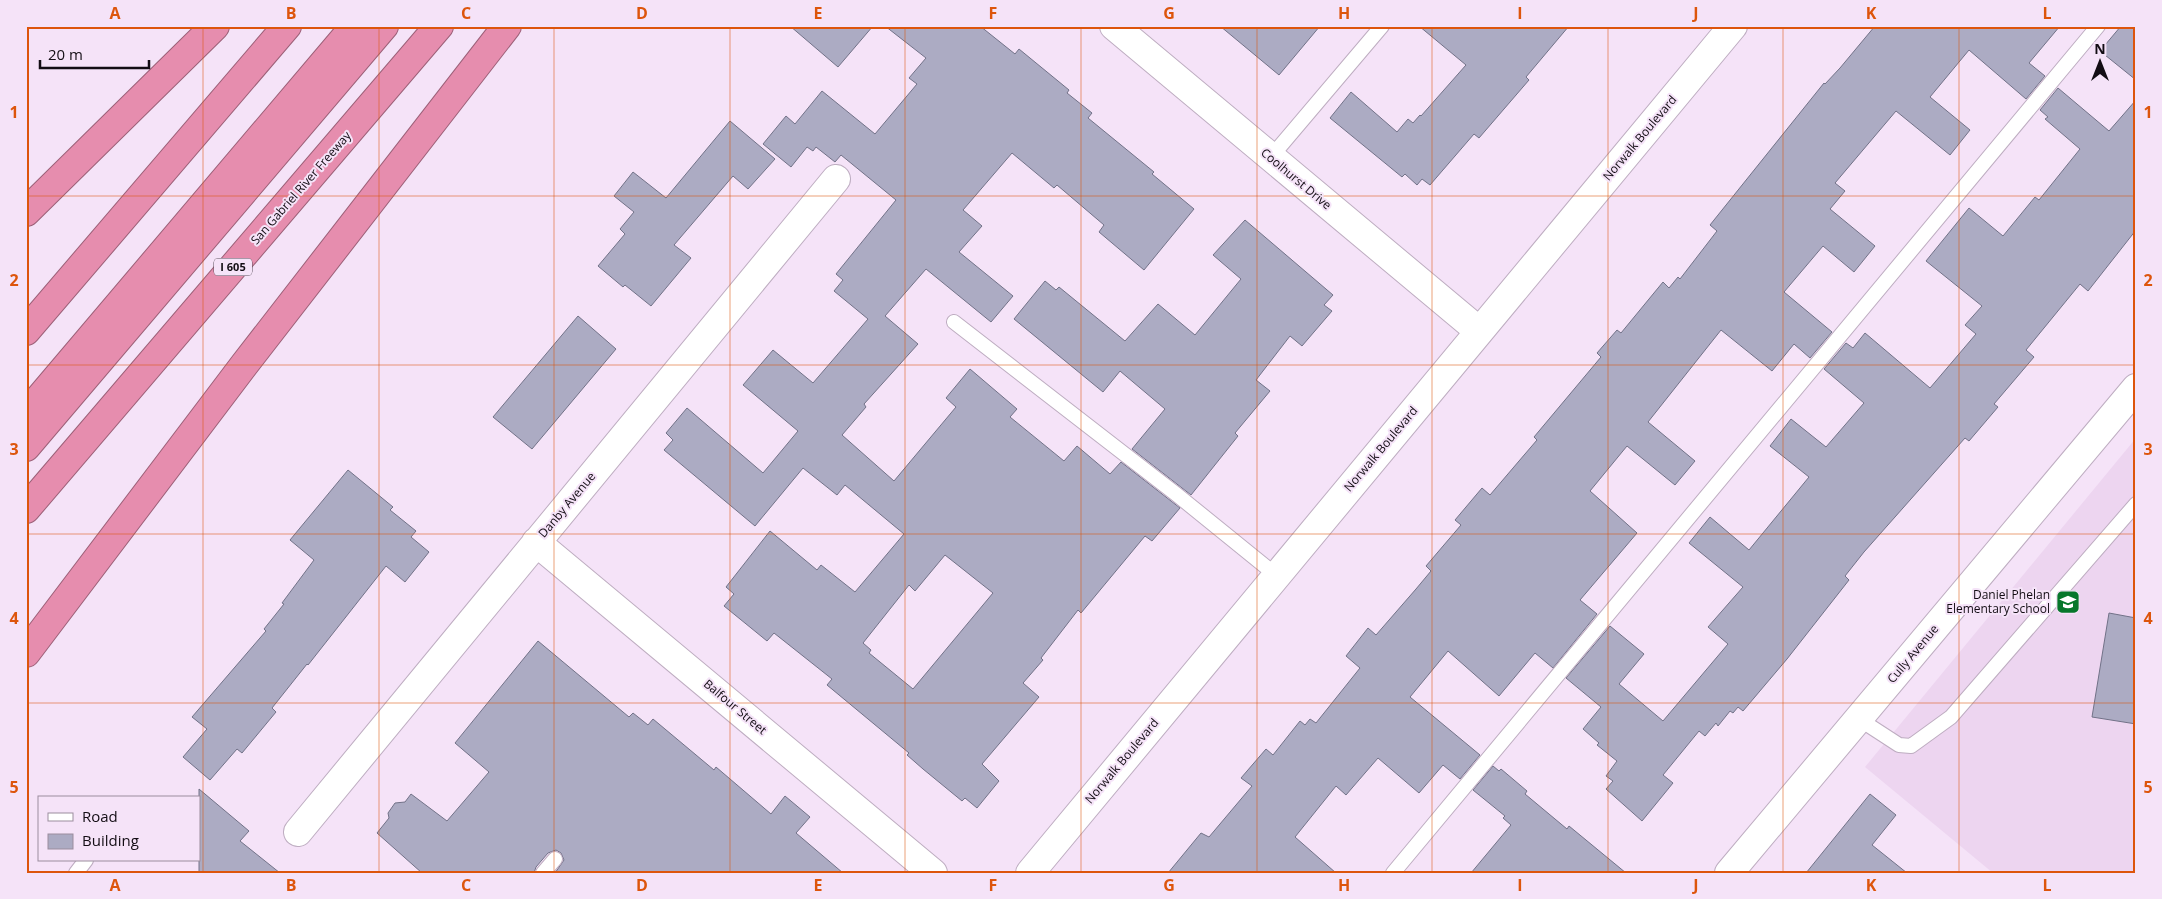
<svg xmlns="http://www.w3.org/2000/svg" width="2162" height="899" viewBox="0 0 2162 899" font-family="'Open Sans',sans-serif">
  <style>
    .built { fill: #edd5f0 }
    .building { fill: #acabc3; stroke: #727288; fill-rule: evenodd }
    .lines { fill: none; stroke-linecap: round; stroke-linejoin: round }
    .service-casing { stroke: #beadc1; stroke-width: 16 }
    .minor-casing { stroke: #beadc1; stroke-width: 30 }
    .secondary-casing { stroke: #beadc1; stroke-width: 30 }
    .motorway-casing { stroke: #9c6078; stroke-width: 30 }
    .service { stroke: #fff; stroke-width: 14 }
    .minor { stroke: #fff; stroke-width: 28 }
    .secondary { stroke: #fff; stroke-width: 28 }
    .motorway { stroke: #e68dae; stroke-width: 28 }
    .grid { fill: none; stroke: #dd550c; stroke-width: 1; stroke-opacity: 0.55 }
    .labels { text-anchor: middle; stroke-width: 4; stroke-linejoin: round; paint-order: stroke }
    .shield { fill: #f5e3f8; stroke: #574d58; stroke-width: 1 }
    .shield-label { font-size: 11px; font-weight: bold; fill: #130d14 }
    .street-label { font-size: 12px; fill: #130d14; stroke: #f5e3f8 }
    .poi-label { font-size: 12px; fill: #130d14; stroke: #f5e3f8; text-anchor: end }
    .neatline { fill: none; stroke: #dd550c; stroke-width: 2 }
    .grid-label { font-size: 16px; text-anchor: middle; font-weight: bold; fill: #dd550c }
  </style>
  <rect width="100%" height="100%" fill="#f5e3f8"/>
  <path class="built" d="M 2136,438 L 2136,873 L 1993,873 L 1865,767 Z"/>
  <path class="building" d="M 790,26 L 873,26 L 838,67 Z
    M 885,26 L 980,26 L 1015,54 L 1019,49 L 1069,90 L 1067,93 L 1092,113 L 1088,118 L 1154,172 L 1152,174 L 1194,209 L 1144,270 L 1099,232 L 1104,225 L 1057,185 L 1054,188 L 1012,153 L 963,210 L 982,226 L 959,252 L 1013,296 L 991,322 L 926,269 L 885,316 L 918,344 L 864,404 L 866,407 L 842,435 L 894,481 L 956,407 L 946,398 L 970,369 L 1017,409 L 1010,417 L 1064,461 L 1077,446 L 1110,474 L 1121,462 L 1180,508 L 1152,541 L 1145,536 L 1081,613 L 1078,610 L 1041,658 L 1043,660 L 1023,683 L 1039,697 L 982,764 L 999,781 L 977,808 L 965,798 L 962,801 L 923,769 L 907,755 L 909,753 L 827,685 L 832,679 L 774,633 L 767,641 L 724,606 L 734,594 L 726,587 L 770,531 L 817,570 L 821,565 L 855,592 L 904,534 L 845,485 L 837,495 L 803,468 L 755,526 L 664,450 L 673,440 L 666,433 L 687,408 L 763,473 L 798,431 L 743,385 L 773,350 L 813,383 L 868,319 L 834,291 L 843,280 L 836,274 L 896,200 L 841,155 L 835,162 L 816,147 L 813,151 L 807,147 L 791,167 L 763,144 L 786,116 L 795,124 L 822,91 L 875,134 L 917,84 L 909,78 L 926,58 ZM 945,555 L 993,593 L 913,689 L 869,653 L 871,650 L 863,643 L 909,585 L 915,591 Z
    M 1220,26 L 1320,26 L 1279,75 Z
    M 1419,26 L 1569,26 L 1526,77 L 1529,80 L 1479,138 L 1474,134 L 1430,185 L 1422,179 L 1417,185 L 1405,174 L 1402,177 L 1330,118 L 1351,92 L 1397,132 L 1408,119 L 1413,123 L 1420,115 L 1421,116 L 1466,65 Z
    M 1875,26 L 2060,26 L 2029,63 L 2045,76 L 2026,99 L 1969,50 L 1930,97 L 1970,130 L 1950,155 L 1896,111 L 1835,183 L 1845,191 L 1830,209 L 1875,246 L 1854,272 L 1823,246 L 1784,292 L 1832,332 L 1810,358 L 1794,344 L 1772,371 L 1721,330 L 1648,422 L 1695,461 L 1675,485 L 1627,446 L 1590,491 L 1637,533 L 1580,600 L 1597,614 L 1553,668 L 1535,653 L 1499,696 L 1448,651 L 1410,697 L 1480,755 L 1460,779 L 1443,765 L 1419,793 L 1378,758 L 1346,795 L 1336,786 L 1295,837 L 1336,873 L 1168,873 L 1201,833 L 1209,837 L 1252,786 L 1241,778 L 1266,749 L 1273,755 L 1300,721 L 1305,725 L 1310,719 L 1316,723 L 1360,668 L 1346,656 L 1368,628 L 1376,635 L 1416,589 L 1431,571 L 1426,566 L 1461,525 L 1455,520 L 1482,488 L 1490,495 L 1519,461 L 1537,440 L 1534,437 L 1601,357 L 1597,353 L 1617,330 L 1621,333 L 1663,282 L 1669,288 L 1678,277 L 1680,279 L 1717,231 L 1710,225 L 1824,83 L 1825,84 L 1840,68 Z
    M 2121,26 L 2136,26 L 2136,80 L 2100,51 Z
    M 2058,88 L 2109,131 L 2136,100 L 2136,230 L 2088,291 L 2080,284 L 2026,350 L 2034,357 L 1994,404 L 1998,407 L 1969,441 L 1965,438 L 1864,552 L 1845,576 L 1849,580 L 1787,659 L 1743,711 L 1738,707 L 1733,713 L 1730,711 L 1718,726 L 1716,723 L 1705,736 L 1699,731 L 1663,775 L 1673,783 L 1642,821 L 1606,789 L 1613,781 L 1606,776 L 1617,761 L 1597,745 L 1599,743 L 1583,729 L 1601,707 L 1566,678 L 1610,626 L 1644,654 L 1619,684 L 1663,721 L 1728,644 L 1708,627 L 1743,587 L 1689,543 L 1710,517 L 1749,550 L 1809,477 L 1770,446 L 1791,419 L 1826,447 L 1864,403 L 1824,369 L 1846,343 L 1853,348 L 1865,333 L 1930,388 L 1976,334 L 1965,325 L 1982,306 L 1926,261 L 1969,208 L 2003,236 L 2035,197 L 2039,200 L 2080,149 L 2045,119 L 2048,117 L 2040,110 Z
    M 730,121 L 775,159 L 748,189 L 733,176 L 674,245 L 691,258 L 651,306 L 625,285 L 623,287 L 598,266 L 625,234 L 620,229 L 634,212 L 614,196 L 633,172 L 666,198 Z
    M 1245,220 L 1333,295 L 1324,305 L 1332,311 L 1302,346 L 1290,336 L 1256,380 L 1270,391 L 1235,433 L 1238,436 L 1191,495 L 1132,449 L 1165,409 L 1120,371 L 1103,392 L 1014,319 L 1045,281 L 1056,290 L 1059,287 L 1125,341 L 1158,304 L 1195,335 L 1241,279 L 1213,255 Z
    M 578,316 L 616,349 L 532,449 L 493,417 Z
    M 348,470 L 393,507 L 390,510 L 416,531 L 411,537 L 429,552 L 405,582 L 386,566 L 308,665 L 307,664 L 272,708 L 276,712 L 242,753 L 237,749 L 210,780 L 183,757 L 207,729 L 192,717 L 266,631 L 264,629 L 284,604 L 282,603 L 314,560 L 290,540 Z
    M 2109,613 L 2136,618 L 2136,724 L 2092,717 Z
    M 538,641 L 629,717 L 633,713 L 648,725 L 653,719 L 714,770 L 716,767 L 771,814 L 785,796 L 810,817 L 796,833 L 843,873 L 555,873 L 564,860 L 561,853 L 556,850 L 548,853 L 536,867 L 534,873 L 422,873 L 377,833 L 389,818 L 388,813 L 395,803 L 405,802 L 411,794 L 447,821 L 489,772 L 455,743 Z
    M 1493,766 L 1499,771 L 1501,769 L 1527,791 L 1525,794 L 1567,829 L 1569,826 L 1626,873 L 1471,873 L 1511,825 L 1503,818 L 1505,816 L 1473,790 Z
    M 199,789 L 249,831 L 240,841 L 280,873 L 199,873 Z
    M 1870,794 L 1896,815 L 1872,845 L 1907,873 L 1806,873 Z"/>
  <g class="lines">
    <g class="service-casing">
      <path id="service" d="M 1271,157 L 1382,26
        M 954,322 L 1176,494 L 1276,575
        M 1859,719 L 1899,745 L 1911,746 L 1951,717 L 2136,504
        M 76,873 L 86,860
        M 543,873 L 555,859
        M 1393,873 L 2098,26"/>
    </g>
    <g class="minor-casing">
      <path id="minor" d="M 1114,26 L 1479,331
        M 536,542 L 933,873
        M 298,832 L 836,179
        M 1729,873 L 2136,388"/>
    </g>
    <g class="secondary-casing">
      <path id="secondary" d="M 1030,873 L 1733,26"/>
    </g>
    <g class="motorway-casing">
      <path id="motorway" d="M 26,212 L 215,26
        M 26,331 L 287,26
        M 26,414 L 355,26
        M 26,447 L 384,26
        M 26,509 L 439,26
        M 26,653 L 244,365 L 507,26"/>
    </g>
    <use href="#service" class="service"/>
    <use href="#minor" class="minor"/>
    <use href="#secondary" class="secondary"/>
    <use href="#motorway" class="motorway"/>
  </g>
  <path class="grid" d="M 203,26 L 203,873M 379,26 L 379,873M 554,26 L 554,873M 730,26 L 730,873M 905,26 L 905,873M 1081,26 L 1081,873M 1257,26 L 1257,873M 1432,26 L 1432,873M 1608,26 L 1608,873M 1783,26 L 1783,873M 1959,26 L 1959,873M 26,196 L 2136,196M 26,365 L 2136,365M 26,534 L 2136,534M 26,703 L 2136,703"/>
  <defs>
    <g id="school-square" transform="scale(1.25)"><rect x="-9" y="-9" width="18" height="18" rx="4" fill="#07772b" stroke="#f5e3f8"/><path d="M0-5L7-2L0 1L-7-2ZM-4 1L0 2.5L4 1V4Q0 6-4 4Z" fill="#fff"/></g>
  </defs>
  <g fill-rule="evenodd">
    <use href="#school-square" x="2068" y="602"/>
  </g>
  <g class="labels">
    <rect class="shield" x="214" y="258.5" width="38" height="17" rx="4"/>
    <g class="shield-label">
      <text x="233" y="271">I 605</text>
    </g>
    <g class="street-label">
      <text transform="translate(1640 138) rotate(-50)" y="4">Norwalk Boulevard</text>
      <text transform="translate(1296 179) rotate(40)" y="4">Coolhurst Drive</text>
      <text transform="translate(301 188) rotate(-49)" y="4">San Gabriel River Freeway</text>
      <text transform="translate(1381 449) rotate(-50)" y="4">Norwalk Boulevard</text>
      <text transform="translate(567 505) rotate(-50)" y="4">Danby Avenue</text>
      <text transform="translate(1913 654) rotate(-50)" y="4">Cully Avenue</text>
      <text transform="translate(735 707) rotate(40)" y="4">Balfour Street</text>
      <text transform="translate(1122 761) rotate(-50)" y="4">Norwalk Boulevard</text>
    </g>
    <g class="poi-label">
      <text x="2050" y="599">Daniel Phelan<tspan x="2050" dy="14">Elementary School</tspan></text>
    </g>
  </g>
  <rect width="2162" height="899" fill="none" stroke="#f5e3f8" stroke-width="55"/>
  <rect x="38" y="796" width="162" height="65" fill="#f5e3f8" stroke="#9b8d9d"/>
  <rect x="48" y="813" width="25" height="8" fill="#ffffff" stroke="#9b8d9d"/>
  <text x="82" y="822" font-size="15" fill="#130d14">Road</text>
  <rect x="48" y="834" width="25" height="15" fill="#acabc3" stroke="#9b8d9d"/>
  <text x="82" y="846" font-size="15" fill="#130d14">Building</text>
  <g transform="translate(2100 62)" stroke="#f5e3f8" stroke-width="4" paint-order="stroke">
  <path d="M0-4L9 19L0 12L-9 19Z" fill="#130d14"/>
  <text y="-8" font-size="14" font-weight="bold" text-anchor="middle" fill="#130d14">N</text>
  </g>
  <path d="M40 60v8h109v-8" fill="none" stroke="#130d14" stroke-width="2.5"/>
  <text x="48" y="60" font-size="15" fill="#130d14" stroke="#f5e3f8" stroke-width="4" paint-order="stroke">20 m</text>
  <rect x="28" y="28" width="2106" height="844" class="neatline"/>
  <g class="grid-label">
    <text x="115" y="19">A</text>
    <text x="291" y="19">B</text>
    <text x="466" y="19">C</text>
    <text x="642" y="19">D</text>
    <text x="818" y="19">E</text>
    <text x="993" y="19">F</text>
    <text x="1169" y="19">G</text>
    <text x="1344" y="19">H</text>
    <text x="1520" y="19">I</text>
    <text x="1696" y="19">J</text>
    <text x="1871" y="19">K</text>
    <text x="2047" y="19">L</text>
    <text x="14" y="118">1</text>
    <text x="2148" y="118">1</text>
    <text x="14" y="286">2</text>
    <text x="2148" y="286">2</text>
    <text x="14" y="455">3</text>
    <text x="2148" y="455">3</text>
    <text x="14" y="624">4</text>
    <text x="2148" y="624">4</text>
    <text x="14" y="793">5</text>
    <text x="2148" y="793">5</text>
    <text x="115" y="891">A</text>
    <text x="291" y="891">B</text>
    <text x="466" y="891">C</text>
    <text x="642" y="891">D</text>
    <text x="818" y="891">E</text>
    <text x="993" y="891">F</text>
    <text x="1169" y="891">G</text>
    <text x="1344" y="891">H</text>
    <text x="1520" y="891">I</text>
    <text x="1696" y="891">J</text>
    <text x="1871" y="891">K</text>
    <text x="2047" y="891">L</text>
  </g>
</svg>
